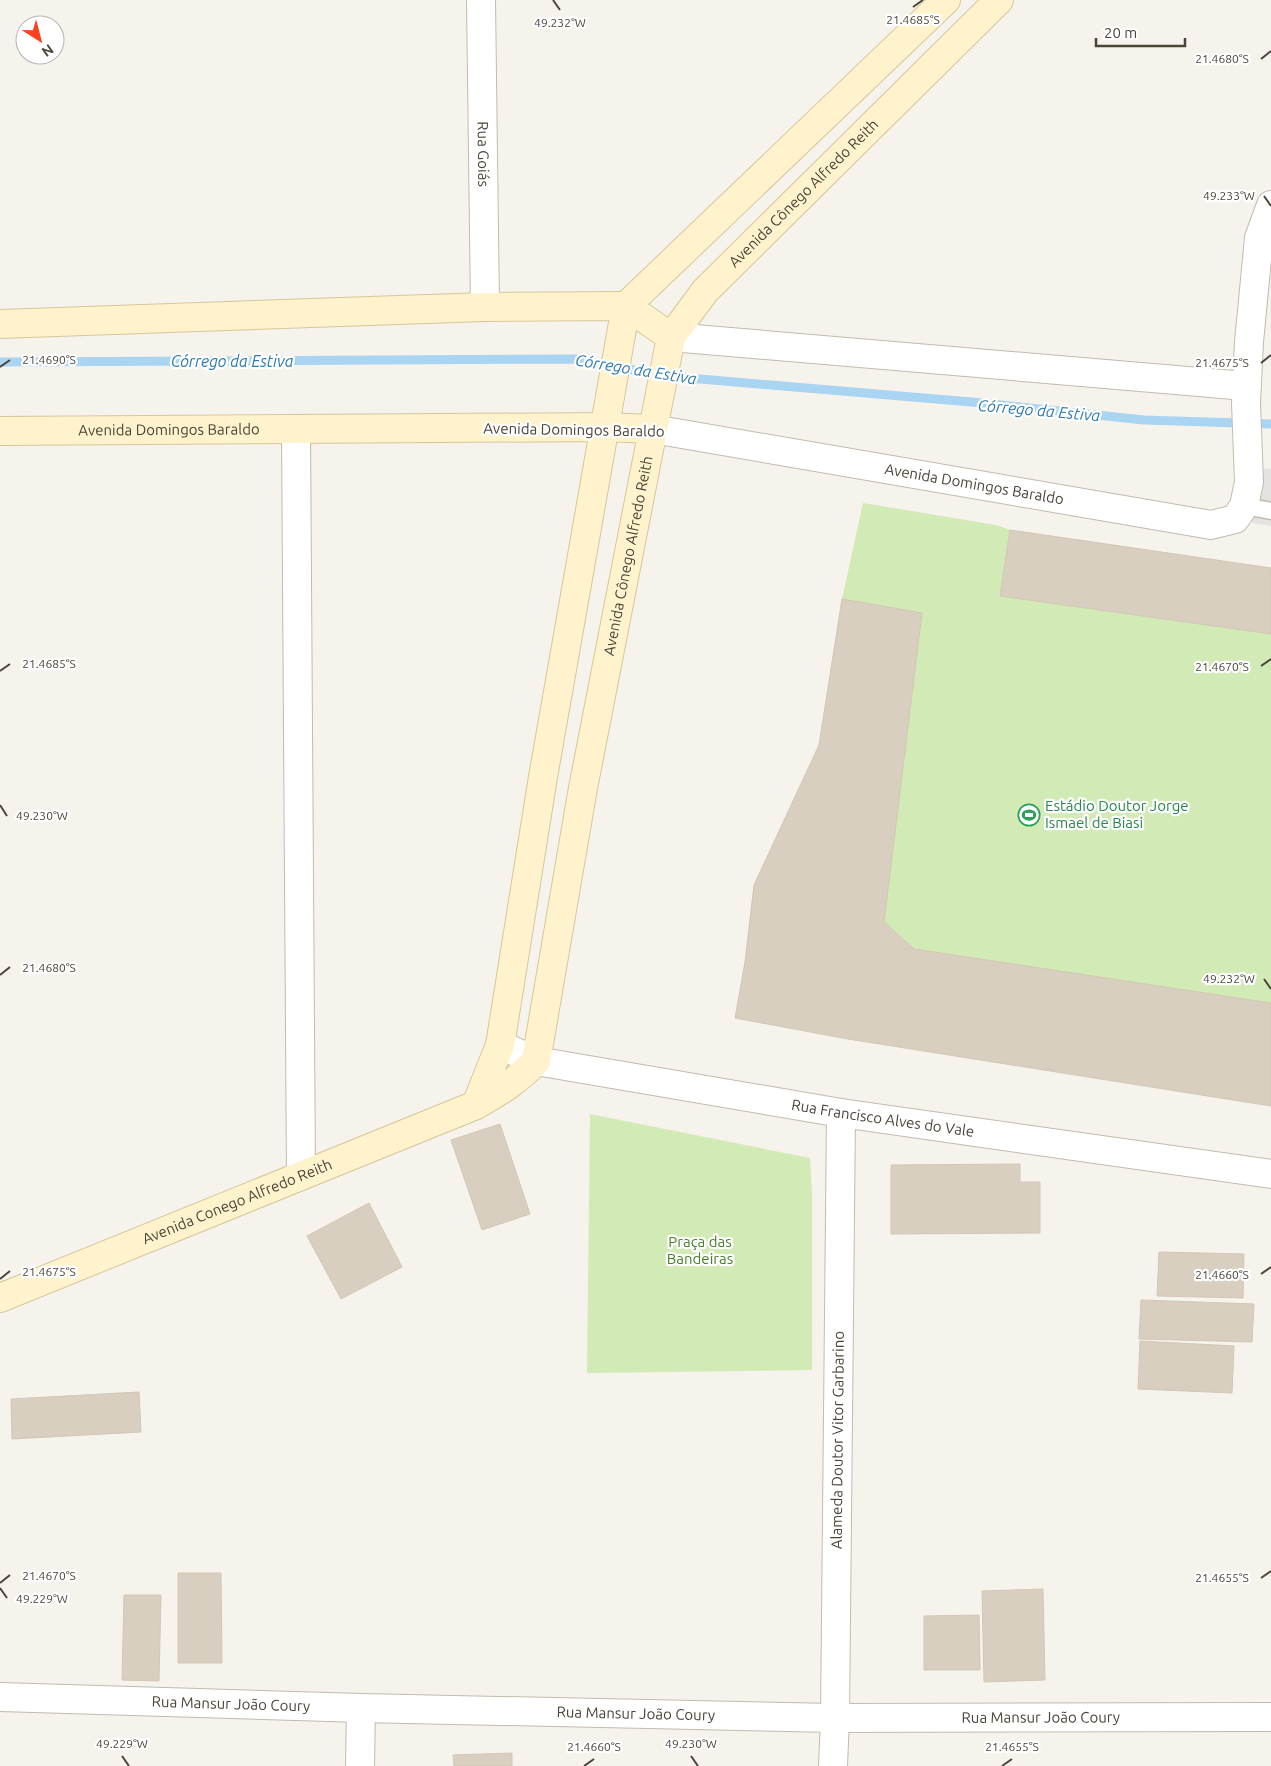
<svg xmlns="http://www.w3.org/2000/svg" width="1271" height="1766" viewBox="0 0 1271 1766" font-family="Ubuntu,sans-serif">
  <style>
    .green { fill: #d2eab5 }
    .parking { fill: #e5e3e0 }
    .lines { fill: none; stroke-linecap: round; stroke-linejoin: round }
    .stream { stroke: #a9d4f2; stroke-width: 9 }
    .building { fill: #d8cfc1; stroke: #d3c7b4 }
    .service-casing { stroke: #c2bbae; stroke-width: 19 }
    .minor-casing { stroke: #c2bbae; stroke-width: 30 }
    .tertiary-casing { stroke: #c2bbae; stroke-width: 30 }
    .secondary-casing { stroke: #d6c79b; stroke-width: 30 }
    .service { stroke: #fff; stroke-width: 16 }
    .minor { stroke: #fff; stroke-width: 28 }
    .tertiary { stroke: #fff; stroke-width: 28 }
    .secondary { stroke: #fff3cd; stroke-width: 28 }
    .ticks { fill: none; stroke: #4b4439; stroke-width: 2 }
    .labels { text-anchor: middle; stroke-width: 4.5; stroke-linejoin: round; paint-order: stroke }
    .street-label { font-size: 15px; fill: #4b4439; stroke: #fff }
    .leisure-label { font-size: 15px; fill: #27864d; stroke: #fff; text-anchor: start }
    .park-label { font-size: 15px; fill: #4a7f2a; stroke: #fff }
    .water-label { font-size: 16px; font-style: italic; fill: #2e7ab2; stroke: #fff }
    .ticks-label { font-size: 12px; text-anchor: middle; fill: #4b4439; stroke: #fff; stroke-width: 4.5; stroke-linejoin: round; paint-order: stroke }
  </style>
  <rect width="100%" height="100%" fill="#f6f3ec"/>
  <path class="green" d="M 863,503 L 996,525 L 1010,530 L 1271,568 L 1271,1106 L 848,1039 L 735,1018 L 745,962 L 754,885 L 819,745 L 842,599 Z
    M 590,1114 L 810,1158 L 812,1193 L 812,1370 L 587,1373 Z"/>
  <path class="parking" d="M 1256,468 L 1271,469 L 1271,526 L 1252,523 Z"/>
  <g class="lines">
    <path class="stream" d="M 0,362 L 575,359 L 665,376 L 983,403 L 1144,420 L 1271,424"/>
  </g>
  <path class="building" d="M 1010,530 L 1271,568 L 1271,634 L 1000,596 Z
    M 842,599 L 922,613 L 884,922 L 914,949 L 1271,1003 L 1271,1106 L 848,1039 L 735,1018 L 745,962 L 754,885 L 819,745 Z
    M 500,1124 L 530,1214 L 482,1230 L 451,1140 Z
    M 1020,1164 L 1020,1182 L 1040,1182 L 1040,1233 L 891,1234 L 891,1165 Z
    M 369,1203 L 402,1267 L 341,1299 L 307,1236 Z
    M 1159,1252 L 1244,1254 L 1243,1298 L 1157,1296 Z
    M 1141,1300 L 1254,1304 L 1252,1342 L 1139,1339 Z
    M 1140,1341 L 1234,1346 L 1232,1393 L 1138,1389 Z
    M 139,1392 L 141,1432 L 12,1439 L 11,1399 Z
    M 178,1573 L 221,1573 L 222,1663 L 178,1663 Z
    M 1043,1589 L 1045,1680 L 984,1682 L 982,1591 Z
    M 124,1595 L 161,1595 L 159,1681 L 122,1680 Z
    M 979,1615 L 980,1670 L 924,1670 L 924,1616 Z
    M 512,1753 L 512,1766 L 454,1766 L 453,1755 Z"/>
  <g class="lines">
    <g class="service-casing">
      <path id="service" d="M 1244,506 L 1271,511"/>
    </g>
    <g class="minor-casing">
      <g id="minor">
        <path id="s1" d="M 481,0 L 485,307"/>
        <path d="M 671,337 L 1246,386"/>
        <path id="s2" d="M 653,429 L 1211,525 L 1235,519 L 1244,506 L 1249,482 L 1246,403 L 1249,342 L 1259,238 L 1271,205"/>
        <path d="M 296,430 L 301,1176"/>
        <path id="s3" d="M 0,1697 L 361,1708 L 835,1718 L 1271,1717"/>
        <path d="M 360,1766 L 361,1708"/>
        <path id="s4" d="M 833,1766 L 835,1718 L 841,1113"/>
      </g>
    </g>
    <g class="tertiary-casing">
      <g id="tertiary">
        <path id="s5" d="M 500,1045 L 536,1061 L 841,1113 L 1271,1174"/>
      </g>
    </g>
    <g class="secondary-casing">
      <g id="secondary">
        <path d="M 0,324 L 485,307 L 626,306 L 671,337"/>
        <path id="s6" d="M 0,431 L 604,427 L 653,429"/>
        <path d="M 476,1105 L 500,1045 L 543,777 L 626,306 L 946,0"/>
        <path id="s7" d="M 0,1298 L 476,1105 C 499,1092 517,1081 536,1061 L 583,788 L 671,337 L 705,291 L 999,0"/>
      </g>
    </g>
    <use href="#service" class="service"/>
    <use href="#minor" class="minor"/>
    <use href="#tertiary" class="tertiary"/>
    <use href="#secondary" class="secondary"/>
  </g>
  <path class="ticks" d="M 553,0 L 560,10M 913,7 L 923,0M 1261,59 L 1271,51M 1264,196 L 1271,206M 1261,363 L 1271,355M 0,367 L 10,360M 1261,666 L 1271,659M 0,671 L 10,664M 0,805 L 7,816M 0,975 L 10,967M 1264,979 L 1271,989M 1261,1274 L 1271,1267M 0,1279 L 10,1271M 1261,1578 L 1271,1571M 0,1583 L 10,1575M 0,1588 L 7,1598M 122,1756 L 129,1766M 691,1756 L 698,1766M 584,1766 L 594,1759M 1002,1766 L 1012,1759"/>
  <defs>
    <g id="stadium-ring" transform="scale(1.125)"><circle r="9.5" fill="#fff" stroke="#2e9e5b" stroke-width="1.5"/><path d="M0-5a6.5 5 0 1 0 0 10a6.5 5 0 1 0 0-10ZM-3.5-1.8h7v3.6h-7Z" fill="#2e9e5b"/></g>
  </defs>
  <g fill-rule="evenodd">
    <use href="#stadium-ring" x="1029" y="815"/>
  </g>
  <g class="labels">
    <g class="street-label">
      <text dy="5" stroke="none"><textPath href="#s1" startOffset="154">Rua Goiás</textPath></text>
      <text dy="5" stroke="none"><textPath href="#s7" startOffset="1521">Avenida Cônego Alfredo Reith</textPath></text>
      <text dy="5" stroke="none"><textPath href="#s6" startOffset="169">Avenida Domingos Baraldo</textPath></text>
      <text transform="translate(574 430) rotate(1)" y="5">Avenida Domingos Baraldo</text>
      <text dy="5" stroke="none"><textPath href="#s2" startOffset="326">Avenida Domingos Baraldo</textPath></text>
      <text dy="5" stroke="none"><textPath href="#s7" startOffset="1102">Avenida Cônego Alfredo Reith</textPath></text>
      <text dy="5" stroke="none"><textPath href="#s5" startOffset="391">Rua Francisco Alves do Vale</textPath></text>
      <text dy="5" stroke="none"><textPath href="#s7" startOffset="256">Avenida Conego Alfredo Reith</textPath></text>
      <text dy="5" stroke="none"><textPath href="#s4" startOffset="326">Alameda Doutor Vitor Garbarino</textPath></text>
      <text dy="5" stroke="none"><textPath href="#s3" startOffset="231">Rua Mansur João Coury</textPath></text>
      <text dy="5" stroke="none"><textPath href="#s3" startOffset="636">Rua Mansur João Coury</textPath></text>
      <text dy="5" stroke="none"><textPath href="#s3" startOffset="1041">Rua Mansur João Coury</textPath></text>
    </g>
    <g class="leisure-label">
      <text x="1045" y="811">Estádio Doutor Jorge<tspan x="1045" dy="17">Ismael de Biasi</tspan></text>
    </g>
    <g class="park-label">
      <text x="700" y="1247">Praça das<tspan x="700" dy="17">Bandeiras</tspan></text>
    </g>
    <g class="water-label">
      <text x="232" y="367">Córrego da Estiva</text>
      <text transform="translate(636 369) rotate(9)" y="6">Córrego da Estiva</text>
      <text transform="translate(1039 410) rotate(5)" y="6">Córrego da Estiva</text>
    </g>
  </g>
  <g class="ticks-label">
    <text x="913" y="24">21.4685°S</text>
    <text x="560" y="27">49.232°W</text>
    <text x="1222" y="63">21.4680°S</text>
    <text x="1229" y="200">49.233°W</text>
    <text x="49" y="364">21.4690°S</text>
    <text x="1222" y="367">21.4675°S</text>
    <text x="49" y="668">21.4685°S</text>
    <text x="1222" y="671">21.4670°S</text>
    <text x="42" y="820">49.230°W</text>
    <text x="49" y="972">21.4680°S</text>
    <text x="1229" y="983">49.232°W</text>
    <text x="49" y="1276">21.4675°S</text>
    <text x="1222" y="1279">21.4660°S</text>
    <text x="49" y="1580">21.4670°S</text>
    <text x="1222" y="1582">21.4655°S</text>
    <text x="42" y="1603">49.229°W</text>
    <text x="122" y="1748">49.229°W</text>
    <text x="691" y="1748">49.230°W</text>
    <text x="594" y="1751">21.4660°S</text>
    <text x="1012" y="1751">21.4655°S</text>
  </g>
  <g transform="translate(40 40) rotate(144)"><circle r="24" fill="#ffffff" stroke="#b7b4b0"/>
  <path d="M0-4L9 19L0 12L-9 19Z" fill="#fc3f1d"/>
  <text y="-8" font-size="14" font-weight="bold" text-anchor="middle" fill="#4b4439">N</text>
  </g>
  <path d="M1096 38v8h89v-8" fill="none" stroke="#4b4439" stroke-width="2.5"/>
  <text x="1104" y="38" font-size="15" fill="#4b4439" stroke="#ffffff" stroke-width="4" paint-order="stroke">20 m</text>
</svg>
